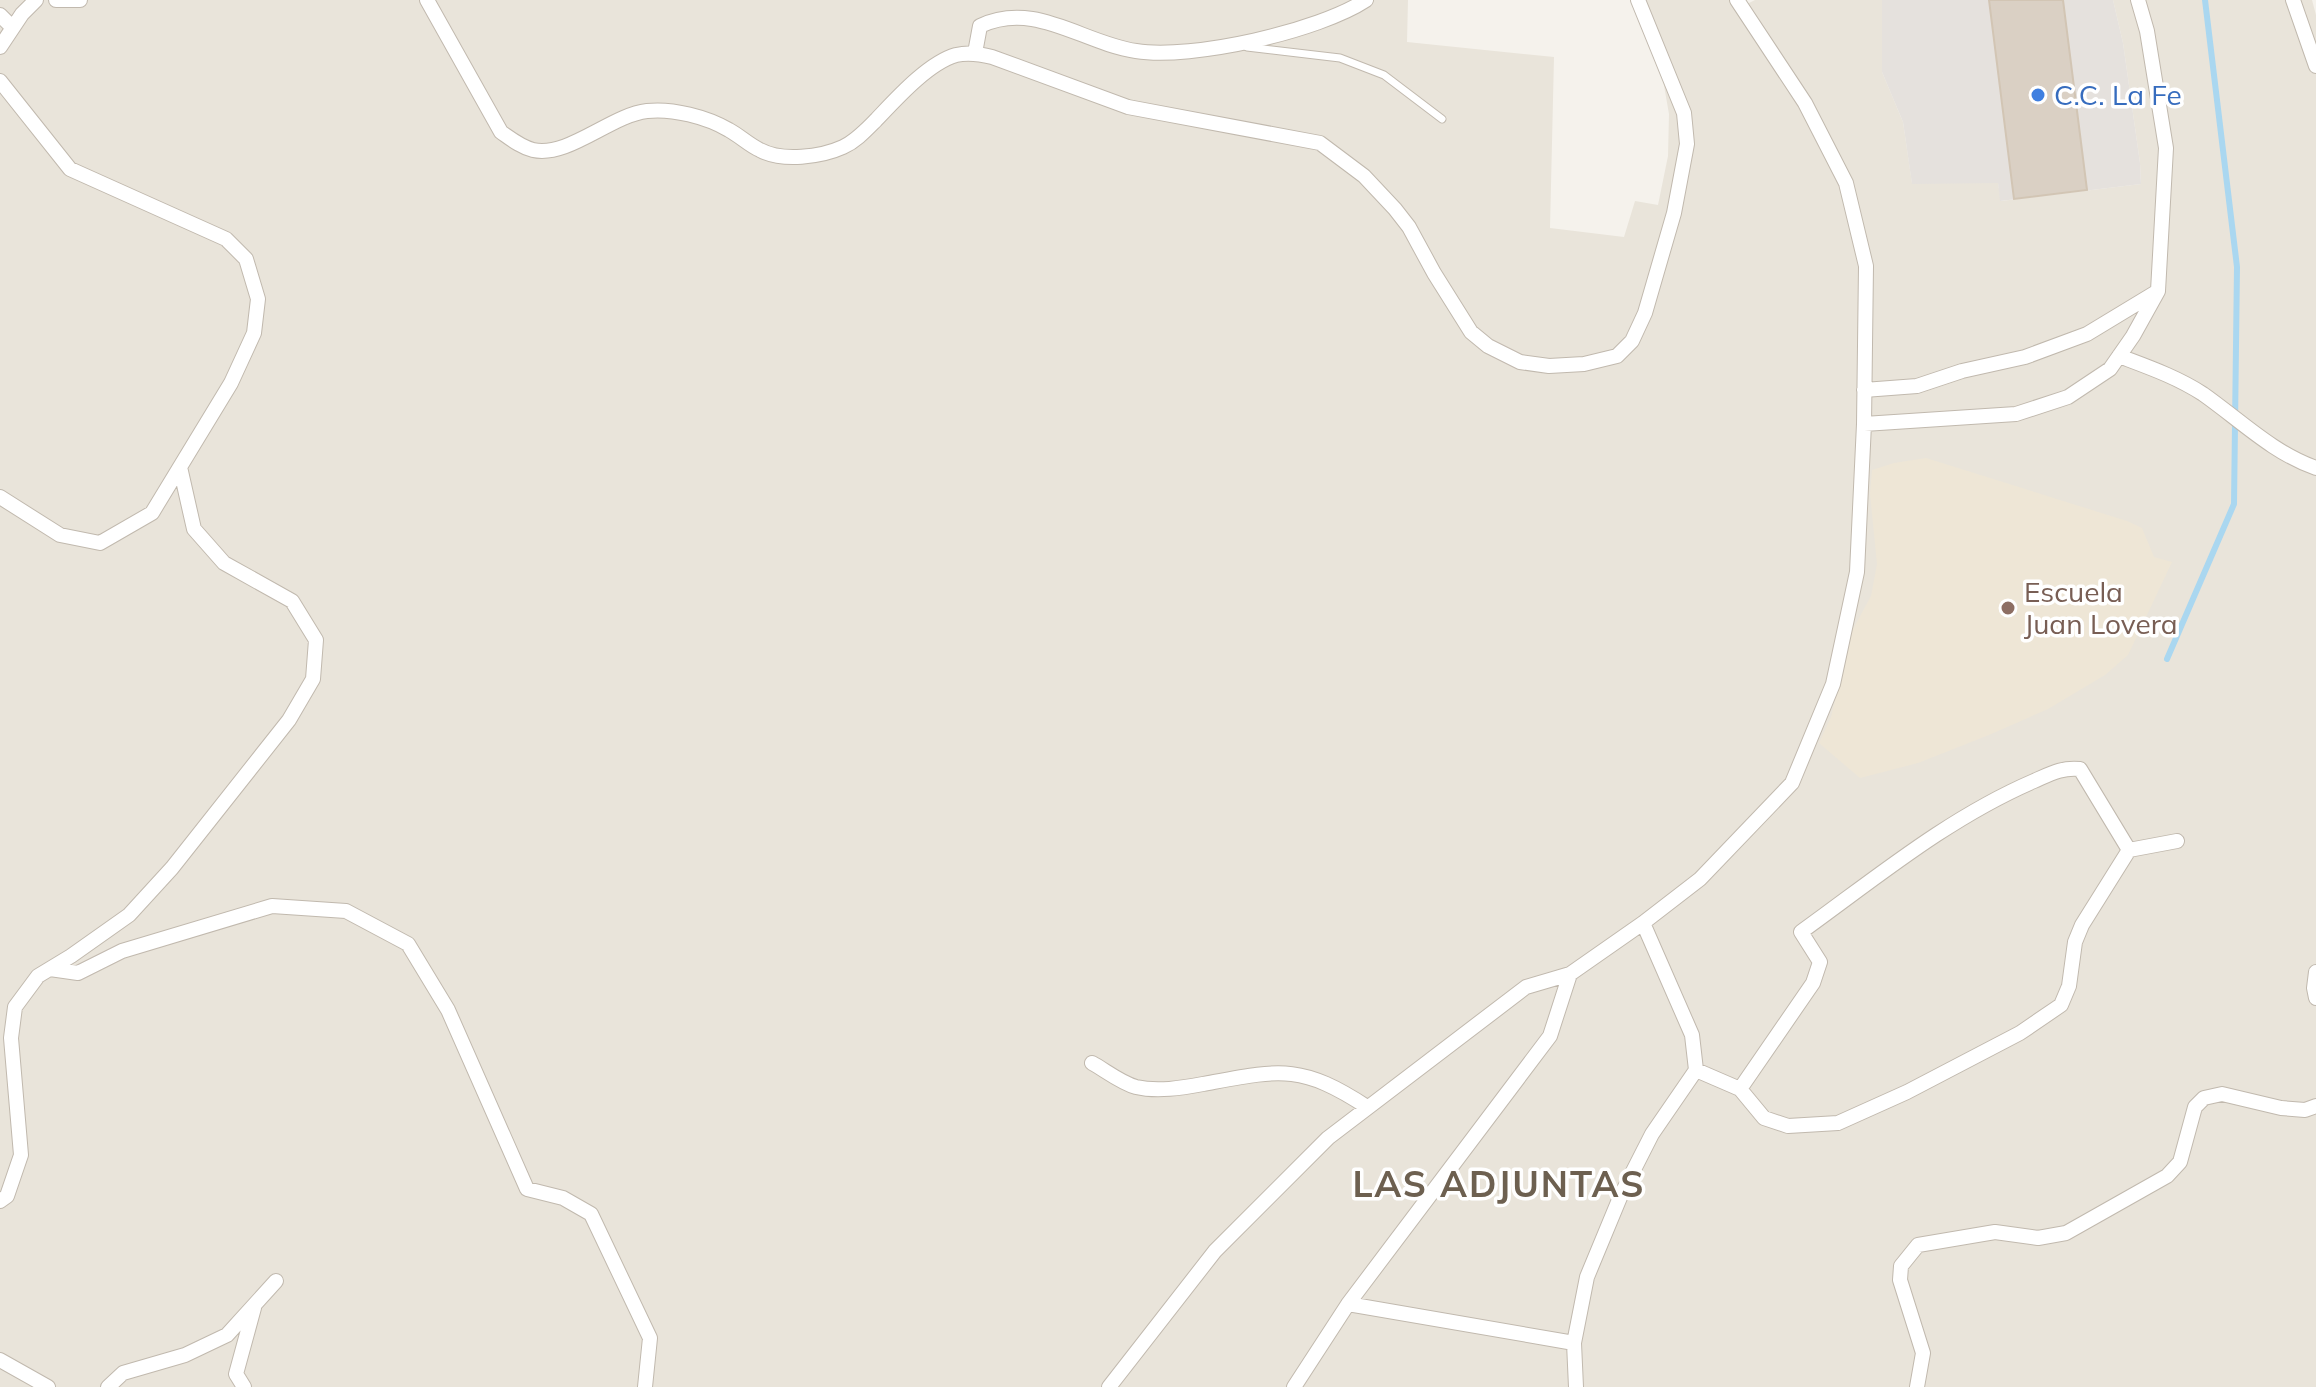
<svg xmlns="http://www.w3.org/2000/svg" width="2316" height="1387" viewBox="0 0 2316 1387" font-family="Mulish,sans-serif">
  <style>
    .residential { fill: #e9e4da }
    .industrial { fill: #e5e1dd }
    .education { fill: #eee6d6 }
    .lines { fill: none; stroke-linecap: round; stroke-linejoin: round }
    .stream { stroke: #aad7f0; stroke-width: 6 }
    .building { fill: #dad0c4; stroke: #d2c5b4; stroke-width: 2 }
    .service-casing { stroke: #c1b9ae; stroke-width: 9 }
    .minor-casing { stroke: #c1b9ae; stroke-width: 16 }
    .service { stroke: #fff; stroke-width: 7 }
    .minor { stroke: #fff; stroke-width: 14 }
    .shop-dot { fill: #3f7fe0; stroke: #fff; stroke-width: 3 }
    .education-dot { fill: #8d6e63; stroke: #fff; stroke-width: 3 }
    .labels { text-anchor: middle; stroke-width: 7; stroke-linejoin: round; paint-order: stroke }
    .shop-label { font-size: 28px; fill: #366cbe; stroke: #fff; text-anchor: start }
    .education-label { font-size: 28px; fill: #785e54; stroke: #fff; text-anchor: start }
    .district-label { font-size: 36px; font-weight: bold; letter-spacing: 2px; fill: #6d6050; stroke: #fff }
  </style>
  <rect width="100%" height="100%" fill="#f5f2ec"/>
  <path class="residential" d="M 0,0 L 1408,0 L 1407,42 L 1554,57 L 1550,228 L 1624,237 L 1635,201 L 1658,205 L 1668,156 L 1669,114 L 1662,74 L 1637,0 L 1733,0 L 1739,8 L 1755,0 L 1882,0 L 1882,72 L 1903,122 L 1912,183 L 1998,183 L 2001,201 L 2141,184 L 2140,163 L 2123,43 L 2113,0 L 2312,0 L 2316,15 L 2316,1387 L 0,1387 Z"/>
  <path class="industrial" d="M 1882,0 L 2113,0 L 2123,43 L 2140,163 L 2141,184 L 2000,201 L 1998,183 L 1912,184 L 1903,122 L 1882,72 Z"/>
  <path class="education" d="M 1926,458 L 2127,521 L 2142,528 L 2154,557 L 2172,562 L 2128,655 L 2105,675 L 2048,709 L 1989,735 L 1918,763 L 1860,778 L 1819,743 L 1831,717 L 1852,631 L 1871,596 L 1877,564 L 1870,494 L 1872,470 L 1894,463 Z"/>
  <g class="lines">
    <path class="stream" d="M 2167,659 L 2234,504 L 2237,267 L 2205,0"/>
  </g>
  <path class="building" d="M 1989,0 L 2063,0 L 2087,190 L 2014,199 Z"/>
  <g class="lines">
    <g class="service-casing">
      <path id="service" d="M 1247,47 L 1340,58 L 1384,75 L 1442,119"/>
    </g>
    <g class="minor-casing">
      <path id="minor" d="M 56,0 L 80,0
        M 427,0 L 501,132 C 511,139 521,147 533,150 C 568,158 611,115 647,111 C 672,108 707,117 729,130 C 740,136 749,145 760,150 C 782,162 821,157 843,147 C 856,141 866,130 876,120 C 896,99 928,63 956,55 C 969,52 980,54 992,57 L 1128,107 L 1320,143 L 1364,176 L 1395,209 L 1409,227 L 1434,273 L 1471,332 L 1488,346 L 1520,362 L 1549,366 L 1584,364 L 1617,356 L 1632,341 L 1645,313 L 1674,213 L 1687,144 L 1684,113 L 1638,0
        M 2293,0 L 2316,66
        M 0,15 L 12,27
        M 0,47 L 22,14 L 36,0
        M 975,53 L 980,26 C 1035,0 1082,43 1136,51 C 1192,60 1319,31 1366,0
        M 0,81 L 70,169 L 226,239 L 246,259 L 258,299 L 254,333 L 231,383 L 152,513 L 100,543 L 60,535 L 0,497
        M 2119,356 C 2148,367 2177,377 2203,394 C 2240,420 2273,453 2316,468
        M 1864,390 L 1917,386 L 1962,371 L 2025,357 L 2087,334 L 2158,291
        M 1864,424 L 2016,414 L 2068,397 L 2110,369 L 2133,336 L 2158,291 L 2166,148 L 2147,31 L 2138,0
        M 50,969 L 78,973 L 122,951 L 272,906 L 346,911 L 408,944 L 448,1010 L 527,1189 L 563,1198 L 591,1214 L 650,1338 L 645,1387
        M 2316,972 L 2314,988 L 2316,998
        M 1092,1063 C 1105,1070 1121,1083 1136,1087 C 1157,1092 1182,1088 1203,1084 C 1279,1070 1300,1063 1367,1107
        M 1696,1070 L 1740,1089 L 1764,1118 L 1788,1126 L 1838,1123 L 1907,1092 L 2020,1033 L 2061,1005 L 2069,986 L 2075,942 L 2082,925 L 2129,850
        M 1740,1089 L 1813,983 L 1820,962 L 1801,932 C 1876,878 1948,818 2034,781 C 2050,774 2062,767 2080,769 L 2129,850 L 2177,841
        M 0,1201 L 7,1196 L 21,1155 L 11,1038 L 15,1007 L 38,976 L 71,956 L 129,915 L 172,868 L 289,720 L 313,679 L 316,640 L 292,601 L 224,563 L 194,529 L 180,467
        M 1348,1304 L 1574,1343
        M 0,1360 L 48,1387
        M 108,1387 L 123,1373 L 185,1355 L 227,1335 L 276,1281
        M 244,1387 L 236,1374 L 254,1308
        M 1109,1387 L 1215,1251 L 1328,1138 L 1526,987 L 1570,974 L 1643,923 L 1700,879 L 1792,783 L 1833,684 L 1857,572 L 1864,424 L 1866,266 L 1846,183 L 1805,103 L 1737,0
        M 1294,1387 L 1348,1304 L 1550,1036 L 1570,974
        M 1576,1387 L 1574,1343 L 1587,1277 L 1621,1195 L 1652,1134 L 1696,1070 L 1692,1035 L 1643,923
        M 1917,1387 L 1923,1353 L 1900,1280 L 1901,1266 L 1918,1245 L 1995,1232 L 2038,1238 L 2066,1233 L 2167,1176 L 2180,1162 L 2195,1107 L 2204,1098 L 2222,1094 L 2281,1108 L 2305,1110 L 2316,1106"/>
    </g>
    <use href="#service" class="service"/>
    <use href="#minor" class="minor"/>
  </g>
  <circle class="shop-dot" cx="2038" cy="95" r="8"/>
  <circle class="education-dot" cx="2008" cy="608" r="8"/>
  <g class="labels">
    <g class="shop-label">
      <text x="2054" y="105">C.C. La Fe</text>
    </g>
    <g class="education-label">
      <text x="2024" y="602">Escuela<tspan x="2024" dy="32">Juan Lovera</tspan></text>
    </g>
    <g class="district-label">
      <text x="1499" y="1197">LAS ADJUNTAS</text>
    </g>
  </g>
</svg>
